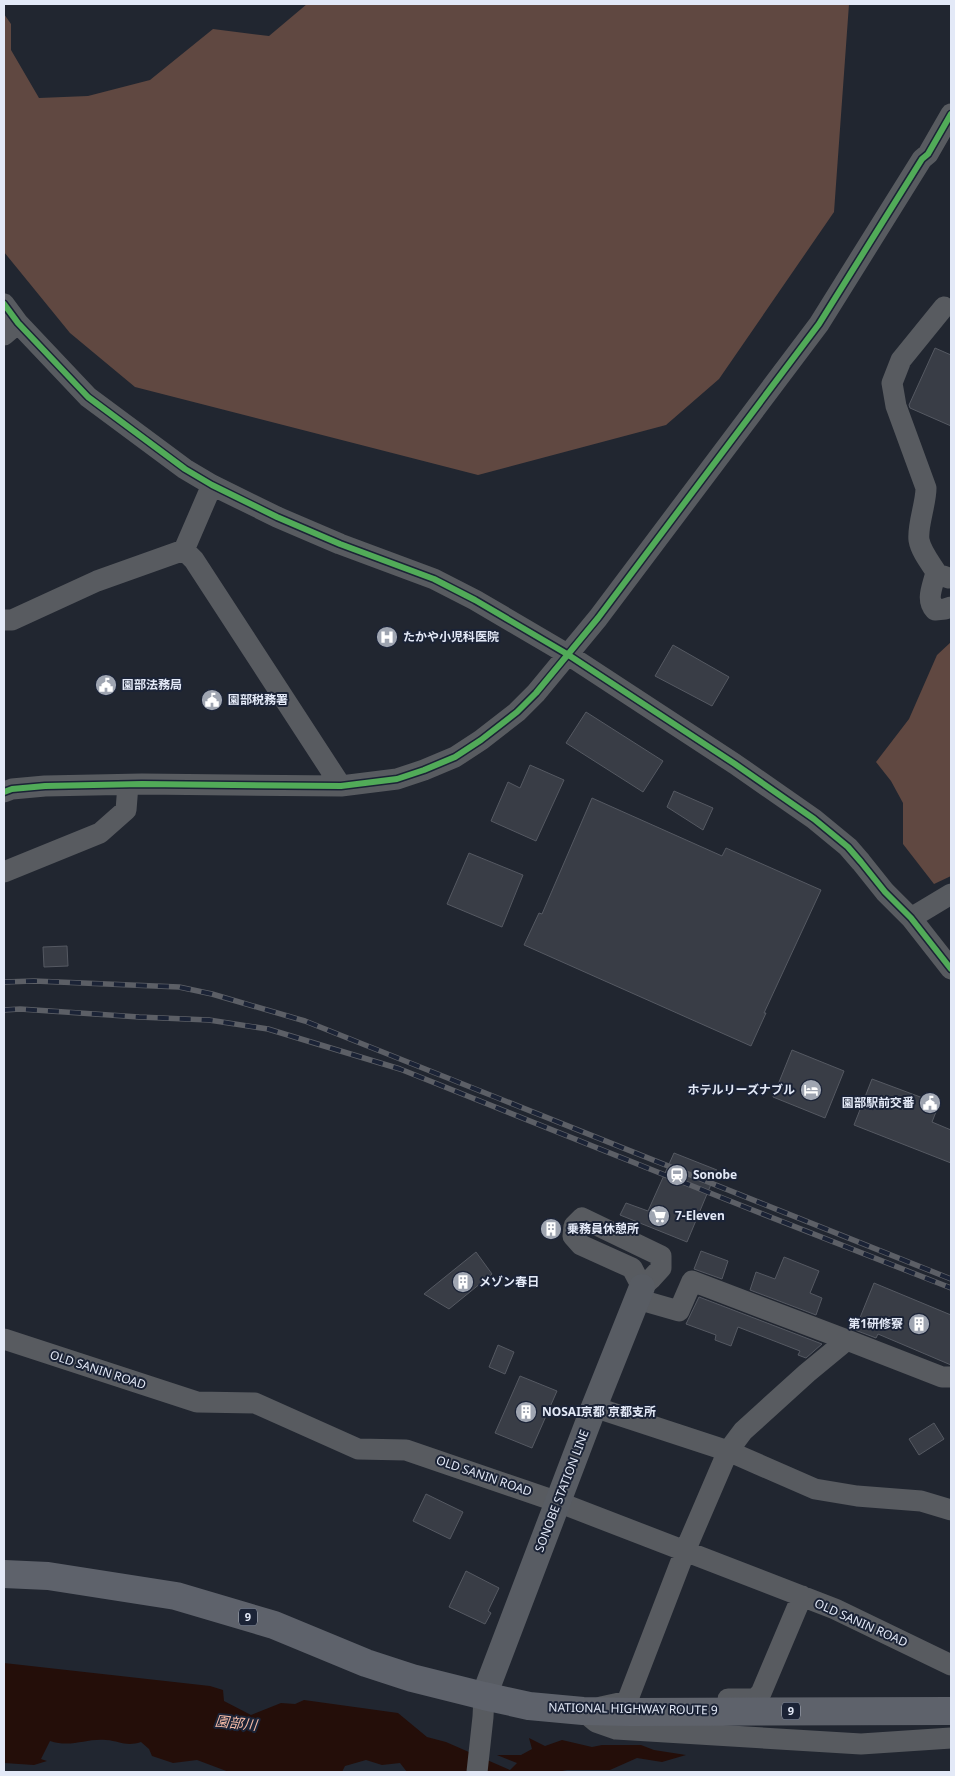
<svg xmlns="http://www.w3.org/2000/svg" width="955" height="1776" viewBox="0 0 955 1776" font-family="'Noto Sans','Noto Sans JP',sans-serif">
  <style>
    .forest { fill: #604841 }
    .water { fill: #240e09 }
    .building { fill: #393d46; stroke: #555962 }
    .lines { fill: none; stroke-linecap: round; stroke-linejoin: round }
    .minor { stroke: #585b60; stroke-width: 21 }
    .major { stroke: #585c63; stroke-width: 26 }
    .highway { stroke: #5e626b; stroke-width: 28 }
    .rail-casing { stroke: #5c5f66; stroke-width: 5.5 }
    .rail { stroke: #1b2336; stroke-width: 4; stroke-dasharray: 11; stroke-linecap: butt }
    .cycleway-casing { stroke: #1b2336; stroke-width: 9 }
    .cycleway { stroke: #51ab58; stroke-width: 6 }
    .labels { text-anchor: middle; stroke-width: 4; stroke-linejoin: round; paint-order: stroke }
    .shield { fill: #1b2336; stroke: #a7aebd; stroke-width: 1 }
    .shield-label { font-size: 11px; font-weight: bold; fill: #e3e9f7 }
    .poi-label { font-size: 12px; font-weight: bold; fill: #e3e9f7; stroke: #1b2336; text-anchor: start }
    .street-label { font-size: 12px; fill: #e3e9f7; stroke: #1b2336 }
    .water-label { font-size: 14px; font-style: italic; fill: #f5bba7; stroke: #1b2336 }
  </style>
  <rect width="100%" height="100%" fill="#212630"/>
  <path class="forest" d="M 307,4 L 849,4 L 834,212 L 719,379 L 666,425 L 478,475 L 135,387 L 70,333 L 4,252 L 4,14 L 11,24 L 11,50 L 39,98 L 88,96 L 150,80 L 213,29 L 269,36 Z
    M 951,642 L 951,876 L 934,884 L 903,844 L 903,803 L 891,781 L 876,762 L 909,719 L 937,655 Z"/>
  <path class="water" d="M 4,1663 L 210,1686 L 223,1690 L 224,1701 L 251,1715 L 281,1703 L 295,1704 L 304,1700 L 398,1713 L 427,1737 L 446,1742 L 510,1770 L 517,1763 L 497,1755 L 521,1755 L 532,1749 L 529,1738 L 545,1746 L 562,1740 L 592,1747 L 602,1745 L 641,1745 L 654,1750 L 686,1755 L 662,1762 L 637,1758 L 610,1770 L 567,1770 L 557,1772 L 407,1772 L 400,1763 L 382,1765 L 366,1760 L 345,1766 L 342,1772 L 229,1772 L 197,1760 L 173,1763 L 152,1756 L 149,1749 L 141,1742 C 126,1747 120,1741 106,1740 C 86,1738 72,1748 50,1741 L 41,1759 L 47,1761 L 34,1765 L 4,1763 Z"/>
  <path class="building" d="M 935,348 L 951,355 L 951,426 L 910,408 L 909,405 Z
    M 673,645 L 729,677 L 712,706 L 655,676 Z
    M 586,712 L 663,761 L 643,792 L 566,743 Z
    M 530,765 L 564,780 L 536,841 L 491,821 L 508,782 L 520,788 Z
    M 674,791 L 713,808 L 703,830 L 667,807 Z
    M 592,798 L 722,856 L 726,848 L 821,890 L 764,1013 L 766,1013 L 751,1046 L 524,945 L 539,913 L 542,914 Z
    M 469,853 L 523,875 L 502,927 L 447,904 Z
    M 67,946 L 68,966 L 44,967 L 43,947 Z
    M 792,1050 L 844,1071 L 825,1118 L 773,1097 Z
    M 872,1079 L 939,1104 L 932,1122 L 951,1130 L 951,1163 L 854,1125 Z
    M 674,1153 L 717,1170 L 687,1242 L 620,1215 L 626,1203 L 648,1211 Z
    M 701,1251 L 728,1261 L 722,1279 L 694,1269 Z
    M 476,1252 L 492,1274 L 449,1309 L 424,1294 Z
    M 784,1257 L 819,1271 L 810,1293 L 822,1298 L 816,1315 L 750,1290 L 756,1272 L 775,1279 Z
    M 874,1283 L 951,1315 L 951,1365 L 878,1334 L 876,1338 L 855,1330 Z
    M 699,1297 L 822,1344 L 806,1358 L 798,1355 L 800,1351 L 738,1327 L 731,1346 L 715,1340 L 716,1335 L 686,1324 Z
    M 498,1345 L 514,1352 L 505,1374 L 489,1367 Z
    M 520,1376 L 557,1391 L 532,1448 L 495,1433 Z
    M 934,1423 L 944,1439 L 919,1455 L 909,1439 Z
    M 426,1494 L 463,1512 L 450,1539 L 413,1521 Z
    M 466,1571 L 499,1588 L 488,1611 L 491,1613 L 485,1624 L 449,1607 Z"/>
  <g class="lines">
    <path class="minor" d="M 4,304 L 18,323 L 88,397 L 185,469 L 212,485 L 277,517 L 340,544 L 434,579 L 475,600 L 567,654 L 735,764 L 814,819 L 848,847 L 861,862 L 885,892 L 911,918 L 951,969
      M 4,335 L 18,323
      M 184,550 L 194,560 L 341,786
      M 938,575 C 932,565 921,552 919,540 C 917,526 926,504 926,488 L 896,406 L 892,383 L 901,360 L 944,307
      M 949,578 L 940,575 L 935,576 C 932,588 926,600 935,610 L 945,609 L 951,607
      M 4,620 L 12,620 L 97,581 L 184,550 L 212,485
      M 4,792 L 12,789 L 45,786 L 142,784 L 341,786 L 397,779 L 424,770 L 455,757 L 481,740 L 517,712 L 536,693 L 598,618 L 819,324 L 922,159 L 928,154 L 951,114
      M 4,872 L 100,833 L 126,810 L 128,785
      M 911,918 L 951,894
      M 582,1218 L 661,1256 L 661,1268 L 651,1279 L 642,1287 L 632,1268 L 581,1245 L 573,1236 L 574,1226 Z
      M 637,1299 L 679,1311 L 692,1281 L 847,1340
      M 4,1339 L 197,1402 L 255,1403 L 358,1449 L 406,1450 L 558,1502 L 835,1609 L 951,1665
      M 594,1407 L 728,1451 L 815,1489 L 857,1496 L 921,1501 L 951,1510
      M 728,1699 L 755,1699 L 761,1693 L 802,1596
      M 601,1707 L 624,1702 L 628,1699 L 685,1551 L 728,1451 L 743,1431 L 807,1373 L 847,1340 L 942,1377 L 951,1377
      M 583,1711 L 596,1722 L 616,1729 L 861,1744 L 951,1738
      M 477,1772 L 483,1717 L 484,1696"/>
    <path class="major" d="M 484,1696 L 594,1407 L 642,1287"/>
    <path class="highway" d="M 4,1574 L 48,1576 L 176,1596 L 274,1625 L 366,1663 L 412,1678 L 484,1696 L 529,1706 L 583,1711 L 631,1712 L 951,1711"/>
    <g class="rail-casing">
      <path id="rail" d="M 4,982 L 34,981 L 179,987 L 212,994 L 305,1021 L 951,1279
        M 4,1010 L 20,1009 L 139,1017 L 209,1020 L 268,1029 L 400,1069 L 745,1207 L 951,1288"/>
    </g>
    <use href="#rail" class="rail"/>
    <g class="cycleway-casing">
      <path id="cycleway" d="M 4,304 L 18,323 L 88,397 L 185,469 L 212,485 L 277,517 L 340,544 L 434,579 L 475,600 L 567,654 L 735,764 L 814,819 L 848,847 L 861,862 L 885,892 L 911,918 L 951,969
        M 4,792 L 12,789 L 45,786 L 142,784 L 341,786 L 397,779 L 424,770 L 455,757 L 481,740 L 517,712 L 536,693 L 598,618 L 819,324 L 922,159 L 928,154 L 951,114"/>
    </g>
    <use href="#cycleway" class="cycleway"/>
  </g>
  <defs>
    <g id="hospital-disc" transform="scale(1.125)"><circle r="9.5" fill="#9fa5b1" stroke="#1b2336"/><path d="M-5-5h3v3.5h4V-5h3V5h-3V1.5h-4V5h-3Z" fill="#fff"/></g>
    <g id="civic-disc" transform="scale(1.125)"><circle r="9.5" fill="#9fa5b1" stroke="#1b2336"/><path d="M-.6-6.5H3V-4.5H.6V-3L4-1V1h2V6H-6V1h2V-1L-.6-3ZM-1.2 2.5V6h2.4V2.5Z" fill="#fff"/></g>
    <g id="hotel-disc" transform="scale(1.125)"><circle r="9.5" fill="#9fa5b1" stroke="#1b2336"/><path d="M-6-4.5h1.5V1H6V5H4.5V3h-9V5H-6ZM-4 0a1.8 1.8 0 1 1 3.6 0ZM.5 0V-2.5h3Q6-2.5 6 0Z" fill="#fff"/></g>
    <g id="station-disc" transform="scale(1.125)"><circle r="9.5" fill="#9fa5b1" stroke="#1b2336"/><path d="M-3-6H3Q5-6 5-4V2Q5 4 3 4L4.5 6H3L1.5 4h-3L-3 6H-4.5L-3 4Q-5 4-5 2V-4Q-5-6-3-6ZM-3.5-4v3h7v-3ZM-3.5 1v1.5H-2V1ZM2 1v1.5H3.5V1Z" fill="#fff"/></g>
    <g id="supermarket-disc" transform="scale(1.125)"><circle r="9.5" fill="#9fa5b1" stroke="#1b2336"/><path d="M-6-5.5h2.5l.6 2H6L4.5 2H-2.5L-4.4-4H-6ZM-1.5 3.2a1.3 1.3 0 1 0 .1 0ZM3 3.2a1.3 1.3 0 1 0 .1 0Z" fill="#fff"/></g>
    <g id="building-disc" transform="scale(1.125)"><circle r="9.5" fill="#9fa5b1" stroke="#1b2336"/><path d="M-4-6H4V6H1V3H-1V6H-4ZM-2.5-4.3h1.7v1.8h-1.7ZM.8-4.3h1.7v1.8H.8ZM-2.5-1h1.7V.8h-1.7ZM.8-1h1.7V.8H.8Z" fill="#fff"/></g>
  </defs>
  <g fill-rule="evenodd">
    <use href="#hospital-disc" x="387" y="637"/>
    <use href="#civic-disc" x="106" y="685"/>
    <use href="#civic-disc" x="212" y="700"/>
    <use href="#hotel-disc" x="811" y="1090"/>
    <use href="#civic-disc" x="930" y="1103"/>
    <use href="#station-disc" x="677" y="1175"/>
    <use href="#supermarket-disc" x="659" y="1216"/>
    <use href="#building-disc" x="551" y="1229"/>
    <use href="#building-disc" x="463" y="1282"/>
    <use href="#building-disc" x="919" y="1324"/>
    <use href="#building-disc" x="526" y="1412"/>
  </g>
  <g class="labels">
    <g class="shield">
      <rect x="239" y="1608.5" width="18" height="17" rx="4"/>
      <rect x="782" y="1702.5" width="18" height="17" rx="4"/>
    </g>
    <g class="shield-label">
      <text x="248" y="1621">9</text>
      <text x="791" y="1715">9</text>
    </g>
    <g class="poi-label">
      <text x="403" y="641">たかや小児科医院</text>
      <text x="122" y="689">園部法務局</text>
      <text x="228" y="704">園部税務署</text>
      <text x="795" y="1094" text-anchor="end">ホテルリーズナブル</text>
      <text x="914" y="1107" text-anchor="end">園部駅前交番</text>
      <text x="693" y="1179">Sonobe</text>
      <text x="675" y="1220">7-Eleven</text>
      <text x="567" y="1233">乗務員休憩所</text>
      <text x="479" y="1286">メゾン春日</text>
      <text x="903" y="1328" text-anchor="end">第1研修寮</text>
      <text x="542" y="1416">NOSAI京都 京都支所</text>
    </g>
    <g class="street-label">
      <text transform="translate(98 1370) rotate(18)" y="4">OLD SANIN ROAD</text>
      <text transform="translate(484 1476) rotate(19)" y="4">OLD SANIN ROAD</text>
      <text transform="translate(562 1491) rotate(-69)" y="4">SONOBE STATION LINE</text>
      <text transform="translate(861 1623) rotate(24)" y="4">OLD SANIN ROAD</text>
      <text transform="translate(633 1709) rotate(1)" y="4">NATIONAL HIGHWAY ROUTE 9</text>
    </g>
    <g class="water-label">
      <text transform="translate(236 1723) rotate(6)" y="5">園部川</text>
    </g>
  </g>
  <rect width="955" height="1776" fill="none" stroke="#e3e9f7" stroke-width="10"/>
</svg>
